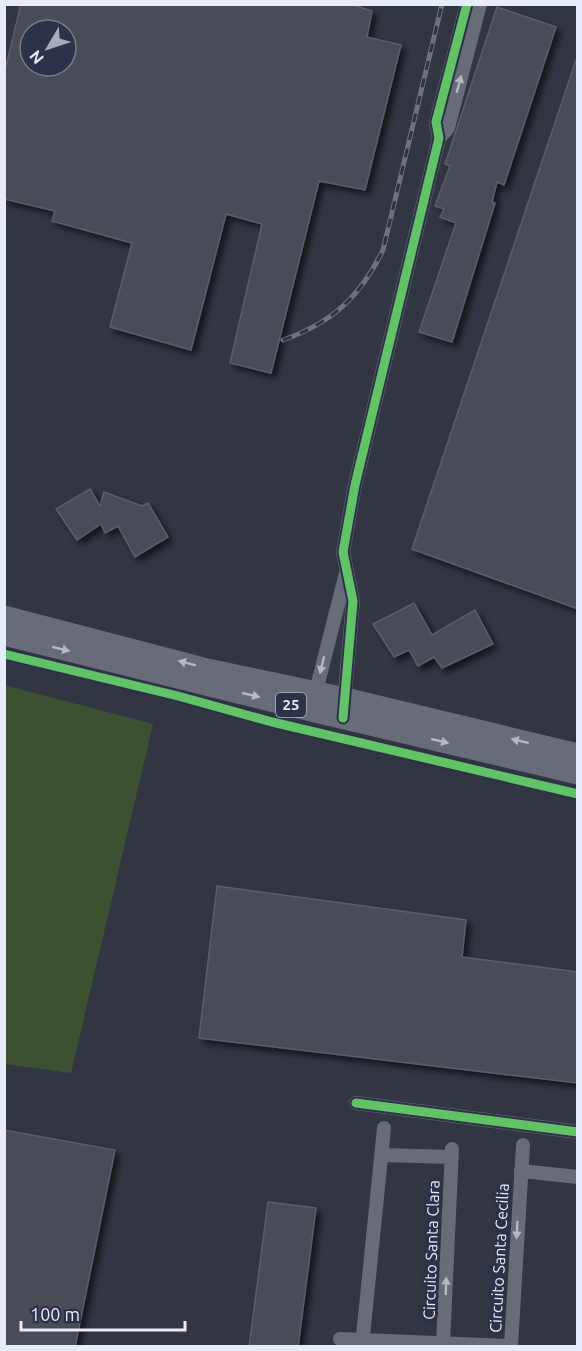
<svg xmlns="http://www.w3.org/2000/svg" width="582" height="1351" viewBox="0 0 582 1351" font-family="Ubuntu,sans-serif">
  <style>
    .green { fill: #3d5132 }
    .building { fill: #494b56; stroke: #5b5d68; stroke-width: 1.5; fill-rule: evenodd; filter: url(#shadow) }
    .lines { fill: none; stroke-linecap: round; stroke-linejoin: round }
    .street { stroke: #686b78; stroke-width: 14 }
    .primary { stroke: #686c79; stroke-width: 21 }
    .rail-casing { stroke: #6e727e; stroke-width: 5 }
    .rail { stroke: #2c3248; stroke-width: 3; stroke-dasharray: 9; stroke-linecap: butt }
    .cycleway-casing { stroke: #2c3248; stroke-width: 13 }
    .cycleway { stroke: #61c268; stroke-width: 9 }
    .oneway { fill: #b4b8c6 }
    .oneway2 { fill: #b4b9c6 }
    .labels { text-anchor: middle; stroke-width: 6; stroke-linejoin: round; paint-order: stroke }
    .shield { fill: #2c3248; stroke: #afb4c5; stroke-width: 1.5 }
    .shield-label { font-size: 15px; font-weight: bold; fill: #e7ecfa }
    .street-label { font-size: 16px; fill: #e7ecfa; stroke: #2c3248 }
  </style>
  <defs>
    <filter id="shadow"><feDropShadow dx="4.5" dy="4.5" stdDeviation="3" flood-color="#0009"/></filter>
  </defs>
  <rect width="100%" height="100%" fill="#323642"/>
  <path class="green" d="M 4,685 L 153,724 L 71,1073 L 5,1064 Z"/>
  <path class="building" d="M 21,4 L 350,4 L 372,11 L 367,37 L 401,45 L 365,190 L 319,181 L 271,373 L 230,363 L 262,224 L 226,214 L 191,350 L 110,327 L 132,243 L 52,221 L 55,211 L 4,199 L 4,74 ZM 30,30 L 66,30 L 66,66 L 30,66 Z
    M 497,7 L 556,27 L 504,185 L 497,182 L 492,202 L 495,203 L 452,342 L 419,332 L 456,223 L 440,217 L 444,209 L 435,206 L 450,166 L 445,164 Z
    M 576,60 L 578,60 L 578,609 L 412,549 Z
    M 90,489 L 100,506 L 104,492 L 142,506 L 148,503 L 168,537 L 135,557 L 118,526 L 105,533 L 101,524 L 77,540 L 56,509 Z
    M 414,603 L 432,635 L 475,610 L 493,644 L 442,668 L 434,657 L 418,666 L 409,650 L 394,657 L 373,624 Z
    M 217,886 L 466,920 L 462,957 L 578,972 L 578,1083 L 199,1038 Z
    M 4,1130 L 115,1150 L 75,1347 L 4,1347 Z
    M 268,1202 L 316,1208 L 298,1347 L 249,1347 Z"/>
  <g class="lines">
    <path class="street" d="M 439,138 L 448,128 L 480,4
      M 314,699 L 346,573
      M 344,704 L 353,601 L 343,552 L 355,485 L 439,138 L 436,122 L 467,4
      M 356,1103 L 578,1132
      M 383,1155 L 451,1157
      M 521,1171 L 578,1177
      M 340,1339 L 508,1346
      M 443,1344 L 452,1149
      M 362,1346 L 384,1128
      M 511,1346 L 523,1145"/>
    <path class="primary" d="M 4,616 L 203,668 L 345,698 L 578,754
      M 4,635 L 311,711 L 578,774"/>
    <g class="rail-casing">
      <path id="rail" d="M 283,340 C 332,323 360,297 383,250 L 442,4"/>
    </g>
    <use href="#rail" class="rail"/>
    <g class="cycleway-casing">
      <path id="cycleway" d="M 4,654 L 178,696 L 272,722 L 578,794
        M 343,718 L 353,601 L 343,552 L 355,485 L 439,138 L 436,122 L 467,4
        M 356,1103 L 578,1132"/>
    </g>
    <use href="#cycleway" class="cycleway"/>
  </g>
  <defs><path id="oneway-solid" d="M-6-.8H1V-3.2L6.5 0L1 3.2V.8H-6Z" transform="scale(1.5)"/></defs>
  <g class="oneway">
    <use href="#oneway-solid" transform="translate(459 84) rotate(-75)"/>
    <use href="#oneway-solid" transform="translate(322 665) rotate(104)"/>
    <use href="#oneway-solid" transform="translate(517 1230) rotate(93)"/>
    <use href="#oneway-solid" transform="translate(446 1286) rotate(-88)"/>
  </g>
  <g class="oneway2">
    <use href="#oneway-solid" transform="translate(61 649) rotate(14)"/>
    <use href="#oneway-solid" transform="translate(187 663) rotate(-165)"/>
    <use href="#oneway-solid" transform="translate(251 695) rotate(13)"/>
    <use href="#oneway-solid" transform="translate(440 741) rotate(13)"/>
    <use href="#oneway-solid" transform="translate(520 741) rotate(-167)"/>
  </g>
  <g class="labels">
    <rect class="shield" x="276" y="693" width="30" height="24" rx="4.5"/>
    <g class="shield-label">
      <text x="291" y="710">25</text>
    </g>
    <g class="street-label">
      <text transform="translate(431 1250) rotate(-88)" y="6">Circuito Santa Clara</text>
      <text transform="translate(499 1258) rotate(-87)" y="6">Circuito Santa Cecilia</text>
    </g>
  </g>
  <rect width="582" height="1351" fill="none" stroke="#e7ecfa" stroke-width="12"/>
  <g transform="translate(48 48) rotate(231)"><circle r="28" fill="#2c3248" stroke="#777c8f" stroke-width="1.5"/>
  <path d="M0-4.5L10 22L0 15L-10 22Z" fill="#a8acba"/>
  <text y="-9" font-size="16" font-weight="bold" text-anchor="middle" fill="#e7ecfa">N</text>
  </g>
  <path d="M21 1321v9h164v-9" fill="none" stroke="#e7ecfa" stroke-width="3"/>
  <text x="30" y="1321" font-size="18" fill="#e7ecfa" stroke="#2c3248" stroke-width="4.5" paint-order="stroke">100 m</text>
</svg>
